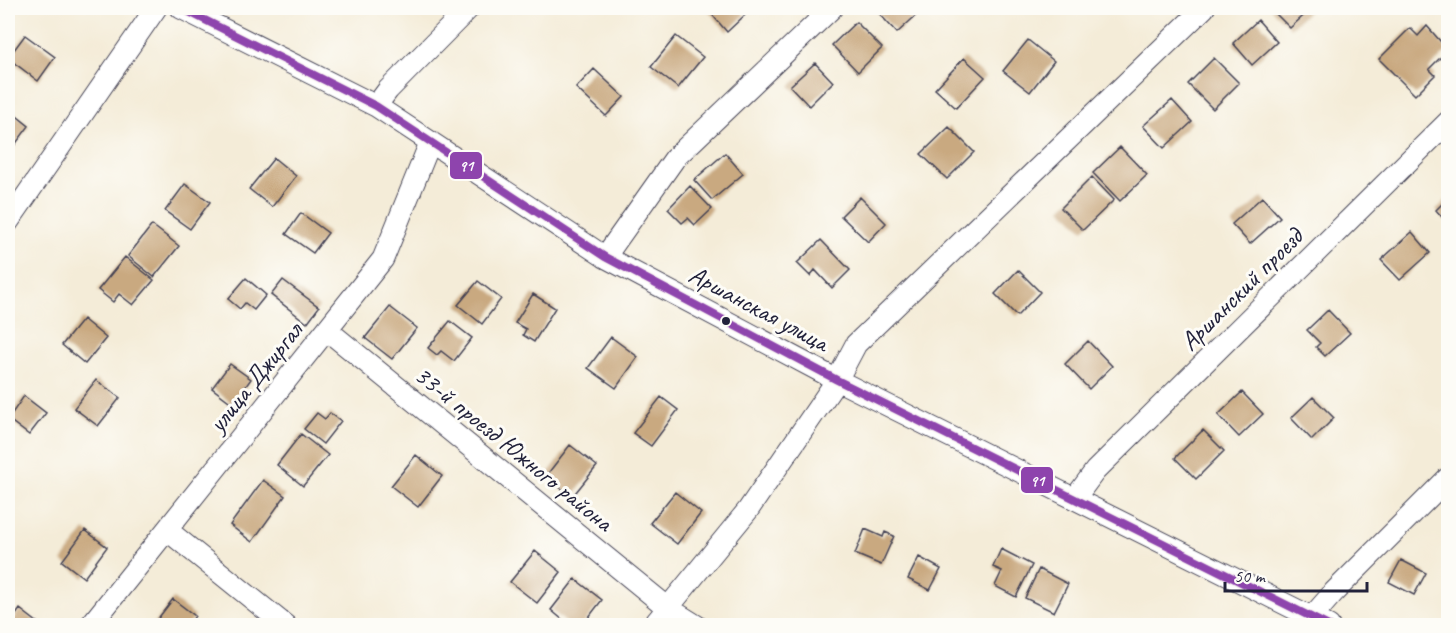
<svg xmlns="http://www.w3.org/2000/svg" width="1456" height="633" viewBox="0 0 1456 633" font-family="Caveat,sans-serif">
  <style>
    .building { fill: #c9a980 }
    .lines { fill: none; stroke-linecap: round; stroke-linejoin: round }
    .minor-casing { stroke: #424053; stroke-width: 23 }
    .minor { stroke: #fff; stroke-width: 21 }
    .bus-1-casing { stroke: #fdfcf7; stroke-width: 12 }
    .bus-1 { stroke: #8e44ad; stroke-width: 8 }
    .bus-dot { fill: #22223b; stroke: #fdfcf7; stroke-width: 2 }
    .labels { text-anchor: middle; stroke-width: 6; stroke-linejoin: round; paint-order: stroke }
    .street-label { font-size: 26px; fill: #22223b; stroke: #fdfcf7 }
    .line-badge { stroke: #fdfcf7; stroke-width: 2 }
    .badge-label { font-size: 16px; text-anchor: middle; font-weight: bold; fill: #fff }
  </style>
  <rect width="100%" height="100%" fill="#fdfcf7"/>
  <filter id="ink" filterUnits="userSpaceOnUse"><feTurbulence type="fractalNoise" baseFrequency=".0167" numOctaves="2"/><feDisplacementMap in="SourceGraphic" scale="12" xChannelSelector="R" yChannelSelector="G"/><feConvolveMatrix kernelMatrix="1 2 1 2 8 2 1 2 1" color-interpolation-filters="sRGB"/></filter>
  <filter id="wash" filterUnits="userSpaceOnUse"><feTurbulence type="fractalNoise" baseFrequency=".008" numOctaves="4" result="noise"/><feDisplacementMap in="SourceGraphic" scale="24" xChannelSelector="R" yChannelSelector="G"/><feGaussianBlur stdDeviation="1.35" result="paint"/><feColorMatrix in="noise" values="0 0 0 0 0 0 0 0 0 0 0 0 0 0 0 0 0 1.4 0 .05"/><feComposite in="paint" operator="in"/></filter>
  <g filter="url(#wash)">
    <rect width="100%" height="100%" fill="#f4ecd8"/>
    <g id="blocks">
      <path class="building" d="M 712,8 L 738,8 L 745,15 L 727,32 L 709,11 Z
        M 877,8 L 921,8 L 923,9 L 897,33 L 875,9 Z
        M 1270,8 L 1312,8 L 1290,28 Z
        M 1258,20 L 1277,42 L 1252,65 L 1233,43 Z
        M 856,22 L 882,48 L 858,72 L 832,45 Z
        M 1427,26 L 1448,50 L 1429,69 L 1435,75 L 1415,95 L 1379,59 L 1410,28 L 1418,36 Z
        M 25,35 L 55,57 L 38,81 L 8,58 Z
        M 676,36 L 703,57 L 678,88 L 651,67 Z
        M 1028,40 L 1054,61 L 1030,92 L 1003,71 Z
        M 964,58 L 985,77 L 956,108 L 935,89 Z
        M 1214,58 L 1239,83 L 1213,109 L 1188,84 Z
        M 815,63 L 833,82 L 809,106 L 790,86 Z
        M 594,69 L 624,97 L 606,116 L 576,88 Z
        M 1172,100 L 1192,122 L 1164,148 L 1143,126 Z
        M 8,109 L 29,126 L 8,154 Z
        M 949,127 L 974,152 L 947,179 L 921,154 Z
        M 1120,147 L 1147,175 L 1120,201 L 1093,173 Z
        M 725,153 L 743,174 L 712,200 L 694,180 Z
        M 274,158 L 296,176 L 272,207 L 249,189 Z
        M 1092,177 L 1114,200 L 1083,230 L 1061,208 Z
        M 185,184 L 210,202 L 190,229 L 165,211 Z
        M 690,186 L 712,209 L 695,225 L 688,218 L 682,223 L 668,209 Z
        M 860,197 L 886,223 L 868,242 L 841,216 Z
        M 1262,197 L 1280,217 L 1250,244 L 1232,224 Z
        M 1448,198 L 1448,224 L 1436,210 Z
        M 301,213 L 328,233 L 313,253 L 286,234 Z
        M 152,225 L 179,246 L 154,277 L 128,256 Z
        M 1412,232 L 1430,253 L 1400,280 L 1381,260 Z
        M 821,240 L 850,270 L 832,288 L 815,270 L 810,276 L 797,263 Z
        M 125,257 L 154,280 L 133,305 L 119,294 L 113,302 L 98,290 Z
        M 1018,270 L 1040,292 L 1017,316 L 995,294 Z
        M 246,278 L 266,295 L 254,310 L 245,303 L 240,309 L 228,299 Z
        M 283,280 L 319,307 L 307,323 L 271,295 Z
        M 478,281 L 501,299 L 482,324 L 458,305 Z
        M 533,294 L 555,308 L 534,342 L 523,335 L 526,329 L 515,323 Z
        M 390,307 L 417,328 L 392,359 L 365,338 Z
        M 1328,310 L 1350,333 L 1325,356 L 1316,347 L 1320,343 L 1307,330 Z
        M 83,319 L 106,338 L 85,364 L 62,345 Z
        M 450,321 L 472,338 L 454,361 L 441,351 L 437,355 L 428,348 Z
        M 611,337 L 638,357 L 616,388 L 588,368 Z
        M 1088,341 L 1112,366 L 1089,389 L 1065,364 Z
        M 230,364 L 251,379 L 233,404 L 212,388 Z
        M 96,380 L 120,398 L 98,426 L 74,408 Z
        M 1242,392 L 1263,414 L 1239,437 L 1218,415 Z
        M 24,396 L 46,413 L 29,435 L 8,419 Z
        M 661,397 L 678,410 L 651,446 L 633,433 Z
        M 1313,397 L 1334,418 L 1312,440 L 1291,418 Z
        M 317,413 L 325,419 L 330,413 L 341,421 L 323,444 L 304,429 Z
        M 1203,430 L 1224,451 L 1196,479 L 1175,458 Z
        M 301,434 L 328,455 L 303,486 L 277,465 Z
        M 570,445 L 597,466 L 572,497 L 546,476 Z
        M 416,455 L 442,476 L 418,507 L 391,486 Z
        M 263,480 L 285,496 L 252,542 L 230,525 Z
        M 675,492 L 701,513 L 677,544 L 650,523 Z
        M 865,529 L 883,537 L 885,532 L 894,536 L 881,565 L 855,554 Z
        M 85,530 L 107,547 L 84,578 L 62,561 Z
        M 1001,549 L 1032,565 L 1016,597 L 995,586 L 1002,571 L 993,567 Z
        M 535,551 L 561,572 L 537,603 L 510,582 Z
        M 919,557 L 941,569 L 930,590 L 908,579 Z
        M 1401,560 L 1426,573 L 1414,595 L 1389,582 Z
        M 1039,569 L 1068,584 L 1054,612 L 1025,598 Z
        M 575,579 L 602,600 L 582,626 L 570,626 L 551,610 Z
        M 173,599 L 195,616 L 188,626 L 154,626 L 153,625 Z
        M 20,609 L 42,626 L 8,626 Z"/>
    </g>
  </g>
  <g filter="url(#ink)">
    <use href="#blocks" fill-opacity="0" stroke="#424053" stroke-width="1.5"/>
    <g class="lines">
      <g class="minor-casing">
        <path id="minor" d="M 181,8 L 376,106 L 605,257 L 837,380 L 1329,626
          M 376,106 L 388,90 L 469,8
          M 8,222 L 156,8
          M 605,257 L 675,158 L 832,8
          M 327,330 L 668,608 L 697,626
          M 1075,498 L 1095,471 L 1448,122
          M 167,530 L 286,626
          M 1312,617 L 1334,592 L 1448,478
          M 90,626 L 383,259 L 430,143
          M 653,626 L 748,510 L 837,380 L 856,344 L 1204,8"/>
      </g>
      <use href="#minor" class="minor"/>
      <g class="bus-1-casing">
        <path id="bus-1" d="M 181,8 L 376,106 L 605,257 L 837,380 L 1329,626"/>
      </g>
      <use href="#bus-1" class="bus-1"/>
    </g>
  </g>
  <circle class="bus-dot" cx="726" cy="321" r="5"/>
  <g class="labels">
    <g class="street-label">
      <text transform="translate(1241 289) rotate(-45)" y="9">Аршанский проезд</text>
      <text transform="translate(759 308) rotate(28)" y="9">Аршанская улица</text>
      <text transform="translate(255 377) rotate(-51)" y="9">улица Джиргал</text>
      <text transform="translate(514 448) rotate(39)" y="9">33-й проезд Южного района</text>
    </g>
  </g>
  <g class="line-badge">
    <rect x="449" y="151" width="34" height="29" rx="6" fill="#8e44ad"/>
    <rect x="1020" y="466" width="34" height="28" rx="6" fill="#8e44ad"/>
  </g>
  <g class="badge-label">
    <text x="466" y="171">91</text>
    <text x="1037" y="486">91</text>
  </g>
  <rect width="1456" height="633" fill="none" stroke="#fdfcf7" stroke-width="30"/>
  <path d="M1225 582v9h142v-9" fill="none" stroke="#22223b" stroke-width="3"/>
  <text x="1234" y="582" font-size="18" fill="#22223b" stroke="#fdfcf7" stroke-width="4.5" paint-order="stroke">50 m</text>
</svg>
